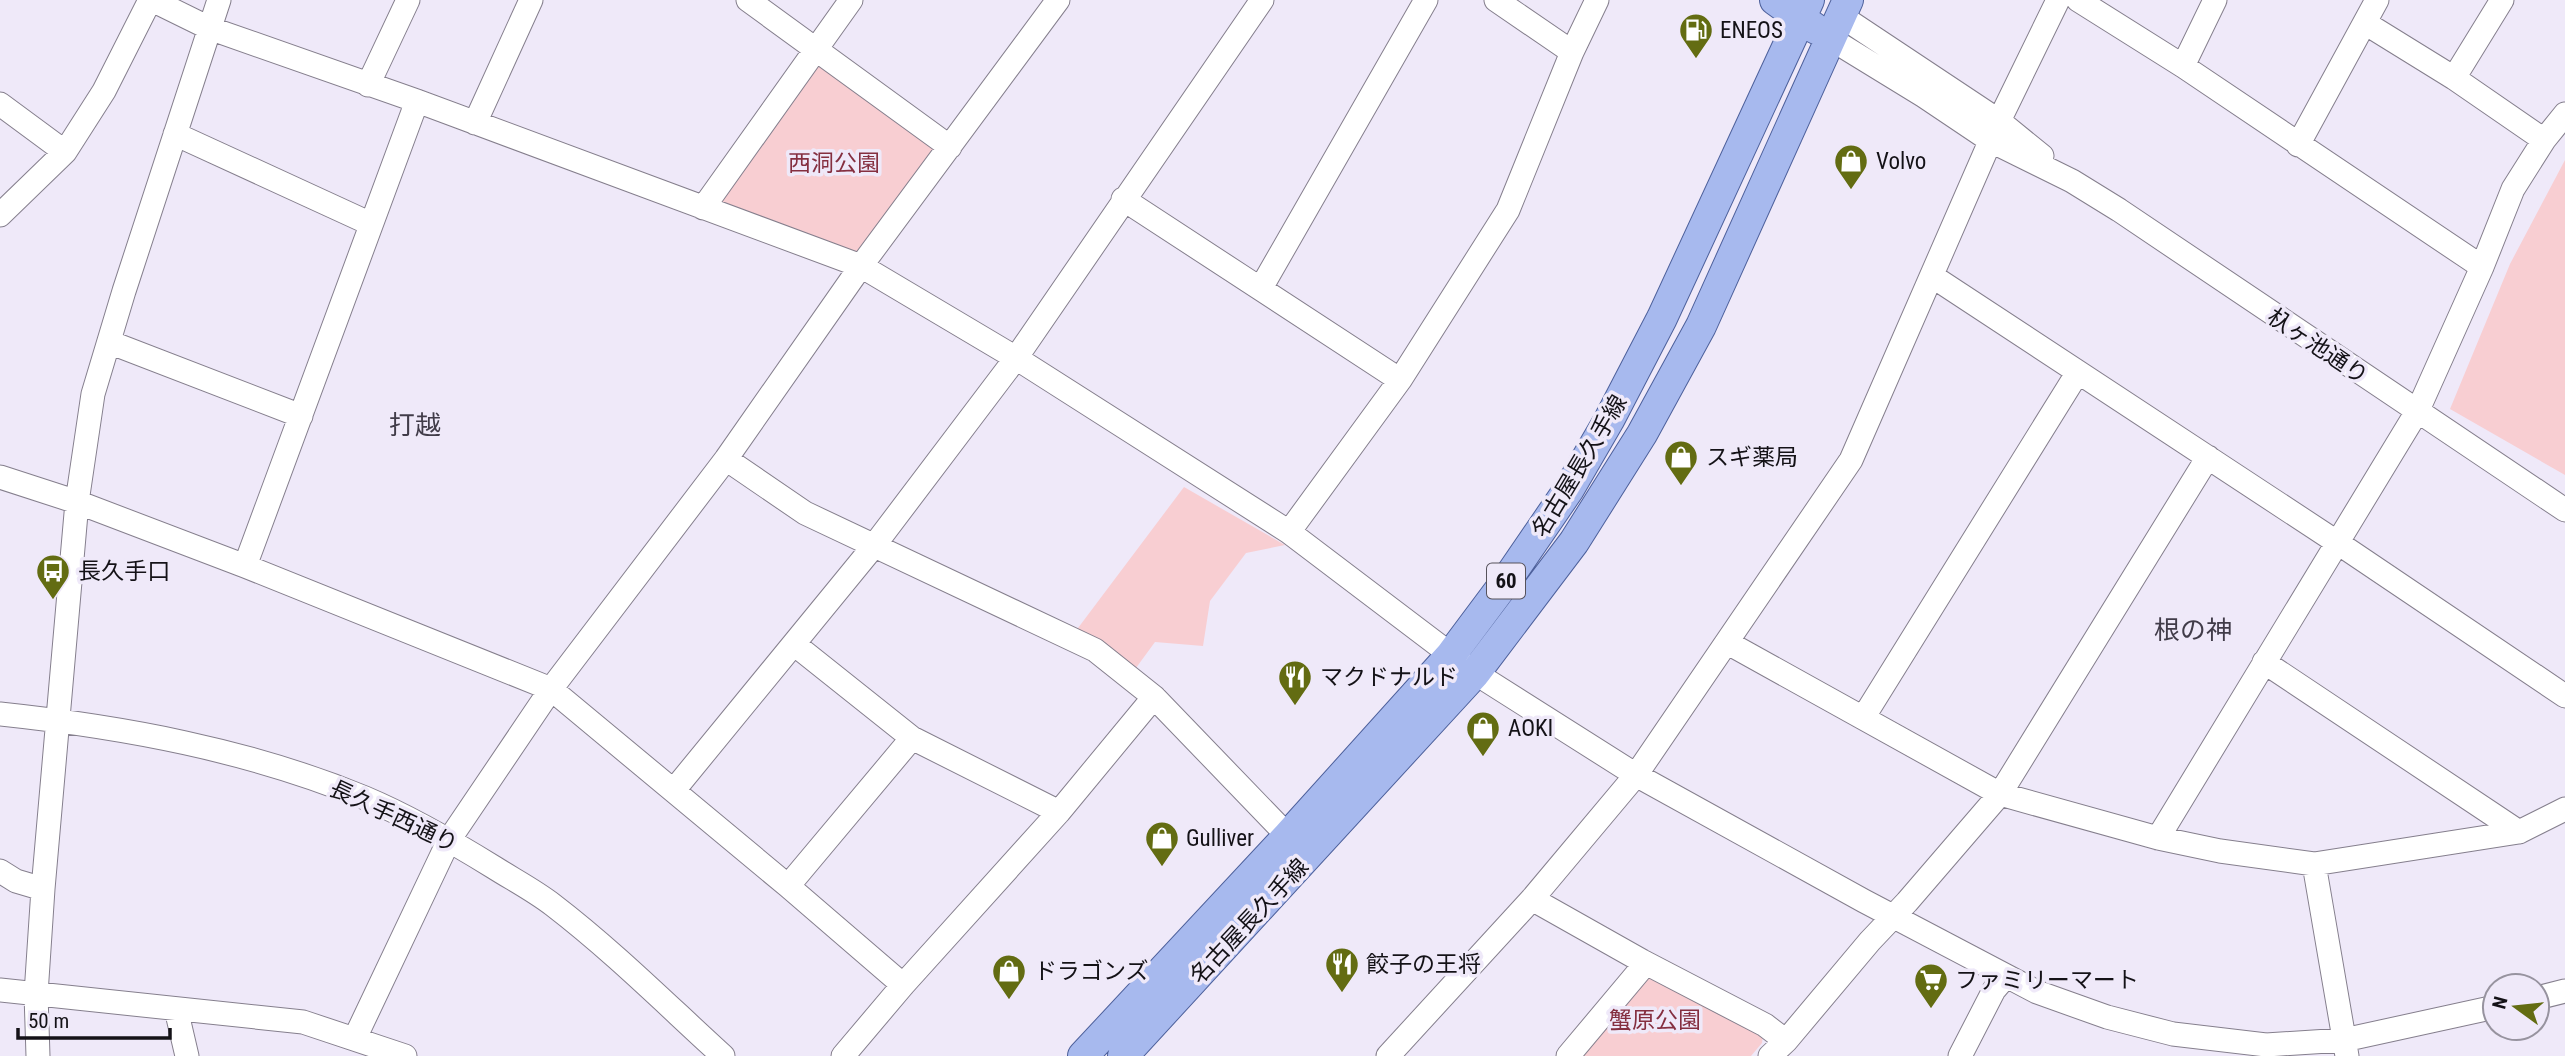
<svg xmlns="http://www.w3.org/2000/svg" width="2565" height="1056" viewBox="0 0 2565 1056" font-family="'Roboto Condensed','Noto Sans JP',sans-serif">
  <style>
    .green { fill: #f8ced2 }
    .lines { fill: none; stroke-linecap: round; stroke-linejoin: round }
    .minor-casing { stroke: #857f8d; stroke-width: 25 }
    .major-casing { stroke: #4d609b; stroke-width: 32 }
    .minor { stroke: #fff; stroke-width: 23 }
    .major { stroke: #a7b9ee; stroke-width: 30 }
    .labels { text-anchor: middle; stroke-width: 7; stroke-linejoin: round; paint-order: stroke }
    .shield { fill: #efe9f9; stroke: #56525b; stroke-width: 2 }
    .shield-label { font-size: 21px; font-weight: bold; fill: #141217 }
    .poi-label { font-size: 23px; fill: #141217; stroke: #efe9f9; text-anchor: start }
    .park-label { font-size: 23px; fill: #852f40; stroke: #efe9f9 }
    .street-label { font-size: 23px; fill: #141217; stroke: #efe9f9 }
    .quarter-label { font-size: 26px; fill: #413c49; stroke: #efe9f9 }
  </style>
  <rect width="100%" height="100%" fill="#efe9f9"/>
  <path class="green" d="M 816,58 L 942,145 L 859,256 L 714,204 Z
    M 2565,160 L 2565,475 L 2450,409 L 2510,264 Z
    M 1184,487 L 1285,545 L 1246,553 L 1210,601 L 1203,646 L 1155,642 L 1133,672 L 1075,632 Z
    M 1645,978 L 1658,981 L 1763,1035 L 1762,1043 L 1751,1056 L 1576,1056 Z"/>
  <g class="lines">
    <g class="minor-casing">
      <path id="minor" d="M 152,0 L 209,28 L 417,101 L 861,266 L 1016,358 L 1289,532 L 1475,673 L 1636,775 L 1864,901 L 2037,992 L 2107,1017 L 2173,1034 L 2266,1045 L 2344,1040 L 2495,1007
        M 748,0 L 950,147
        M 1496,0 L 1572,52
        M 2078,0 L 2183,66 L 2482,267
        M 1841,16 L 1999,121 L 2042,156
        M 2365,23 L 2454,78 L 2544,140
        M 1831,39 L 1924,96 L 1991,141 L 2072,181 L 2119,210 L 2565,510
        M 2183,66 L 2215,0
        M 2454,78 L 2502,0
        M 368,85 L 408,0
        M 0,104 L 65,152
        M 475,123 L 531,0
        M 175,134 L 371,224
        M 2298,145 L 2377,0
        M 1123,199 L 1400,380
        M 703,208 L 851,0
        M 0,215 L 65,152 L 104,91 L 150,0
        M 1932,276 L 2338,543 L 2565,696
        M 1261,288 L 1426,0
        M 109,342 L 301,416
        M 726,459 L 805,513 L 1095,650 L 1154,697 L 1288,836
        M 0,477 L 77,502 L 245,566 L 551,689 L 788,886 L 903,985
        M 1289,532 L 1400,380 L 1508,210 L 1572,52 L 1597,0
        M 245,566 L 417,101
        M 1728,643 L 2000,794 L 2158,838 L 2220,851 L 2314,864 L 2519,832 L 2565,809
        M 794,644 L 912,738 L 1059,812
        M 2264,662 L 2519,832
        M 0,714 C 123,727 249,750 365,798 C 410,817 453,842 495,868 C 514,880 535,891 553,905 C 613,951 667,1005 723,1056
        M 1863,718 L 2078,372
        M 674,790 L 873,547 L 1016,358 L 1262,0
        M 2158,838 L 2418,410 L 2482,267 L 2513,189 L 2544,140 L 2565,114
        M 2314,864 L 2347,1056
        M 0,871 L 16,881 L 43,889
        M 788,886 L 912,738
        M 1532,899 L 1642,961 L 1765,1025 L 1786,1041
        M 0,990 L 303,1022 L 405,1056
        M 2537,998 L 2565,991
        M 176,1009 L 187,1056
        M 355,1038 L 449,840 L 551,689 L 726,459 L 861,266 L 1058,0
        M 38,1056 L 36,994 L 43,889 L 77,502 L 93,394 L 124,291 L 219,0
        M 843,1056 L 903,985 L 1059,812 L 1154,697
        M 1388,1056 L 1532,899 L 1636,775 L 1851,460 L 1999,121 L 2058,0
        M 1568,1056 L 1646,963
        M 1770,1056 L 1786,1041 L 1870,941 L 1907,902 L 2000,794 L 2208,457
        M 1960,1056 L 1994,990 L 2006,976"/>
    </g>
    <g class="major-casing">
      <path id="major" d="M 1775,0 L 1816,29
        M 1083,1056 L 1288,836 L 1451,655 L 1504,584 L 1569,489 L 1609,420 L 1662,318 L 1809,0
        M 1123,1056 L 1475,673 L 1574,542 L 1642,434 L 1701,326 L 1848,0"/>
    </g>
    <use href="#minor" class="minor"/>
    <use href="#major" class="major"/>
  </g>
  <defs>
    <g id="fuel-pin" transform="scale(1.75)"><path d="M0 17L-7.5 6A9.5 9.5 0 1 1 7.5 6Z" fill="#636c12" stroke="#efe9f9"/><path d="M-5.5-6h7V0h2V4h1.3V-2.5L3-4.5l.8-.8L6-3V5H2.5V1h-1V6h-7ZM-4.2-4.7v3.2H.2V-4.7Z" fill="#fff"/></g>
    <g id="shop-pin" transform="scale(1.75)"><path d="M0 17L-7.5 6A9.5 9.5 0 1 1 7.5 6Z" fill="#636c12" stroke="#efe9f9"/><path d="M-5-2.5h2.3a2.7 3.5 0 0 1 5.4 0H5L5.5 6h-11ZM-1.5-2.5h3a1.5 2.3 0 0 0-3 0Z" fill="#fff"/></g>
    <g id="bus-pin" transform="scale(1.75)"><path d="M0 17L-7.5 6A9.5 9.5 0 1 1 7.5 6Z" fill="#636c12" stroke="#efe9f9"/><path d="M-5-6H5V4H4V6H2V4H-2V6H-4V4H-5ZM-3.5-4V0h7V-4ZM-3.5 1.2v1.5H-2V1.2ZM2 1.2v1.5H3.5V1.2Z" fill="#fff"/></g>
    <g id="restaurant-pin" transform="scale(1.75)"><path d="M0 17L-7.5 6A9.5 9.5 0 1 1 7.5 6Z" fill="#636c12" stroke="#efe9f9"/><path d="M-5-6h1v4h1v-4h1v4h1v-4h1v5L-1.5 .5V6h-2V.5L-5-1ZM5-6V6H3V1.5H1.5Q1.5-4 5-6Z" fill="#fff"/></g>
    <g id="supermarket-pin" transform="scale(1.75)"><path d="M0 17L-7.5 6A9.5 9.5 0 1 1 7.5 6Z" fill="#636c12" stroke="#efe9f9"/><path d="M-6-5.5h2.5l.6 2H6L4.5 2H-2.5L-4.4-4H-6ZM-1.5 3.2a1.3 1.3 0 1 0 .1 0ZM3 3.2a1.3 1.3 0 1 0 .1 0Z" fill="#fff"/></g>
  </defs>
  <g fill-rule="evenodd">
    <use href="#fuel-pin" x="1696" y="30"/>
    <use href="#shop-pin" x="1851" y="161"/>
    <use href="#shop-pin" x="1681" y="457"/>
    <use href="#bus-pin" x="53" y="571"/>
    <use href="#restaurant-pin" x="1295" y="677"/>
    <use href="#shop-pin" x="1483" y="728"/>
    <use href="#shop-pin" x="1162" y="838"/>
    <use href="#restaurant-pin" x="1342" y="964"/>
    <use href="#shop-pin" x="1009" y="971"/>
    <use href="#supermarket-pin" x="1931" y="980"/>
  </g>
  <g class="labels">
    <rect class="shield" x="1487" y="563.5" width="38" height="35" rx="5"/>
    <g class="shield-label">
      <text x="1506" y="588">60</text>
    </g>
    <g class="poi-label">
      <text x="1720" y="38">ENEOS</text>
      <text x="1876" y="169">Volvo</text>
      <text x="1706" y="465">スギ薬局</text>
      <text x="78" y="579">長久手口</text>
      <text x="1320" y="685">マクドナルド</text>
      <text x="1508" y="736">AOKI</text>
      <text x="1186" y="846">Gulliver</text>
      <text x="1366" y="972">餃子の王将</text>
      <text x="1034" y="979">ドラゴンズ</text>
      <text x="1955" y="988">ファミリーマート</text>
    </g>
    <g class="park-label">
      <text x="834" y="171">西洞公園</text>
      <text x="1655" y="1028">蟹原公園</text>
    </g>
    <g class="street-label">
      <text transform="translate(2318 346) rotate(34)" y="8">杁ヶ池通り</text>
      <text transform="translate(1579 466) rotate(-59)" y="8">名古屋長久手線</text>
      <text transform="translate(394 816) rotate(25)" y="8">長久手西通り</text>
      <text transform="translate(1249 921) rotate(-47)" y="8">名古屋長久手線</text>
    </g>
    <g class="quarter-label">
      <text x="415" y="434">打越</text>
      <text x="2193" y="639">根の神</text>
    </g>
  </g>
  <g transform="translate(2516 1007) rotate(285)"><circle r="33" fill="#efe9f9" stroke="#97939f" stroke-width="2"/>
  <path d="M0-5L12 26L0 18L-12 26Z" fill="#636c12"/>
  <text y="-10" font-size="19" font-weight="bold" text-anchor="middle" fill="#141217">N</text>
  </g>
  <path d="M18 1028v10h152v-10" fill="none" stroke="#141217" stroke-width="3.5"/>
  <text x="28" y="1028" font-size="21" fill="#141217" stroke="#efe9f9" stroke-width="5" paint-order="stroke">50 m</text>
</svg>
